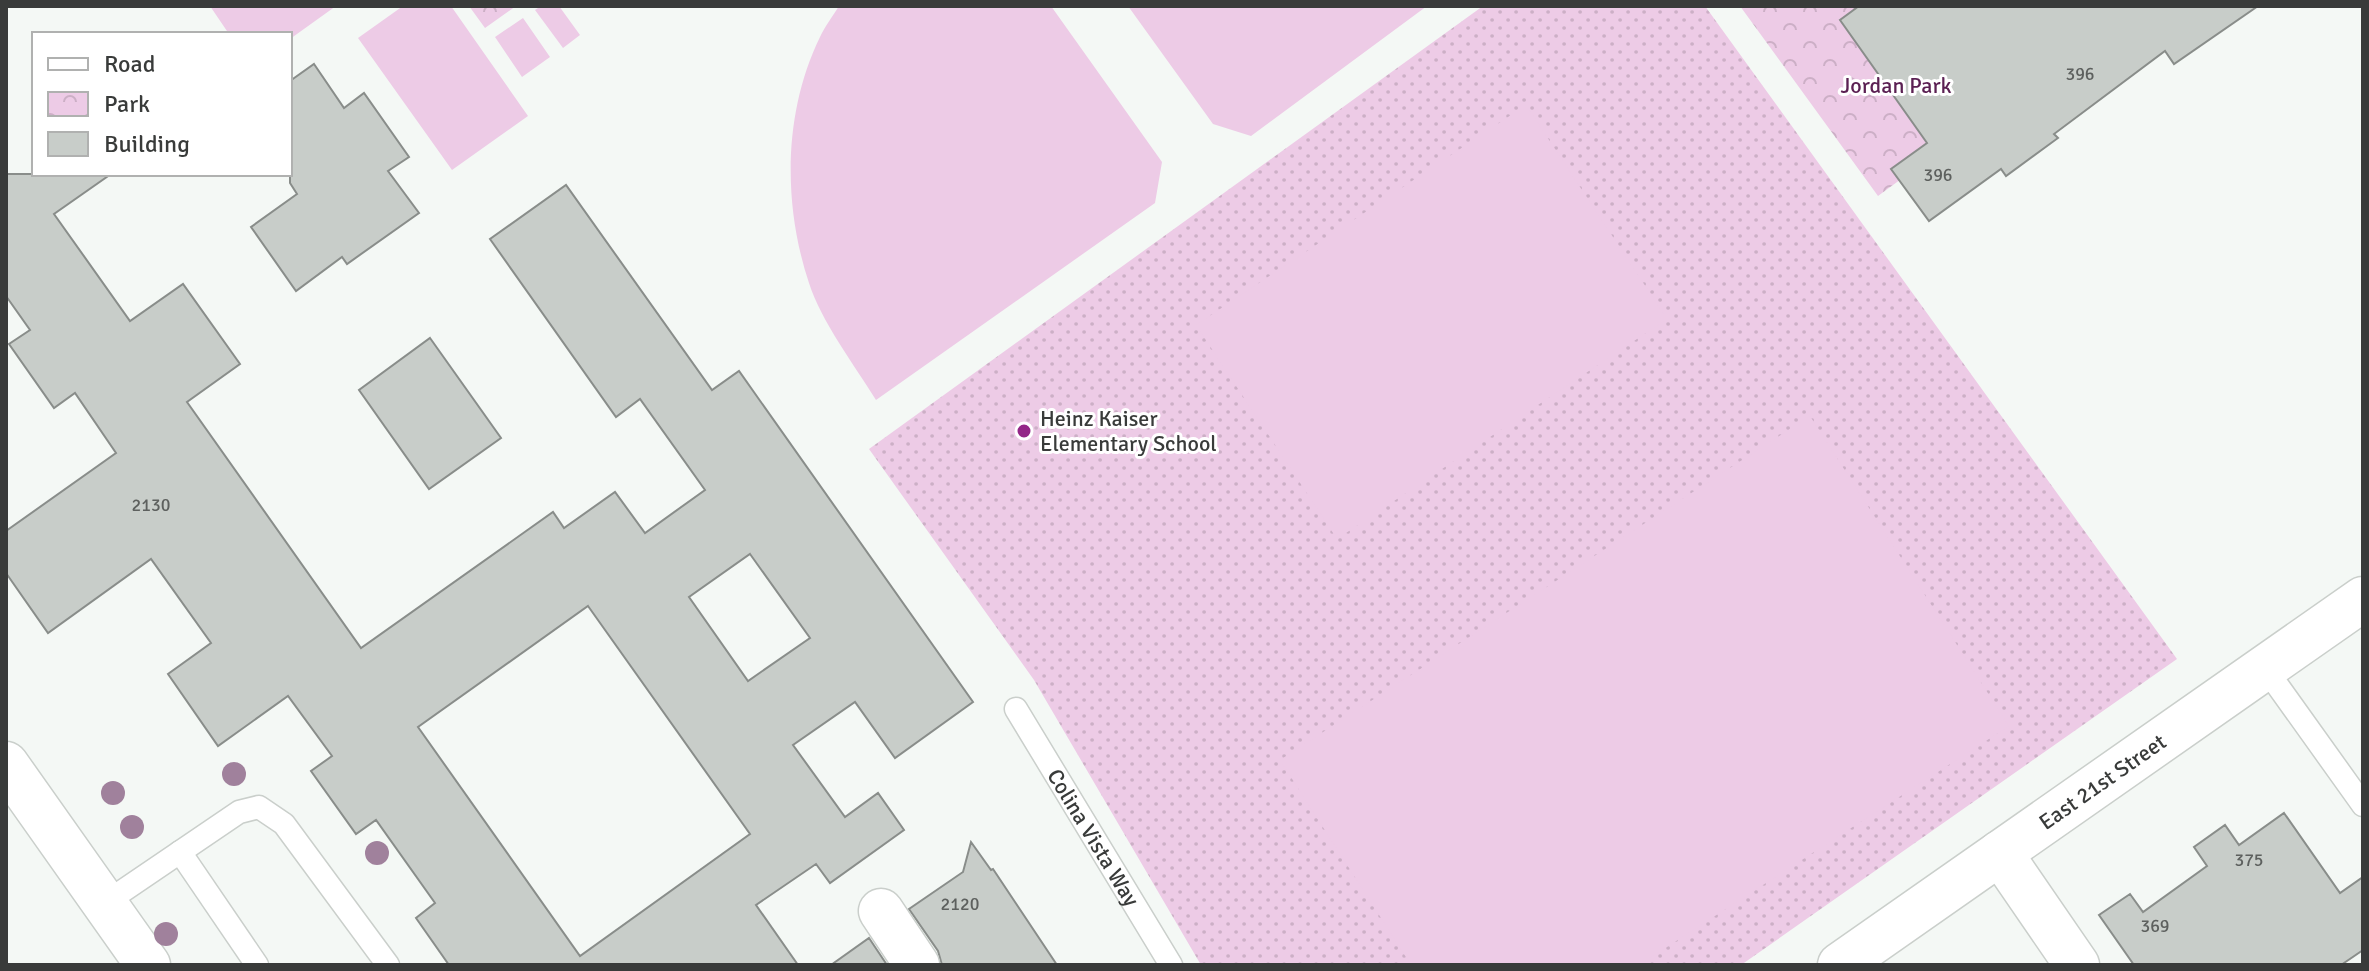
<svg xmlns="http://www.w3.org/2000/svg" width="2369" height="971" viewBox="0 0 2369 971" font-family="Signika,sans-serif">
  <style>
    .grass { fill: url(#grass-dots) }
    .park { fill: url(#park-crowns) }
    .pitch { fill: #edcbe6 }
    .building { fill: #c8cdc9; stroke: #898d8a; stroke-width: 2; fill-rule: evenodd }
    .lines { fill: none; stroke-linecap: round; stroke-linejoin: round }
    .service-casing { stroke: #cacfcb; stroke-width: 25 }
    .minor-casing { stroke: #cacfcb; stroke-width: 47 }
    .tertiary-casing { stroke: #cacfcb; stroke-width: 47 }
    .service { stroke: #fff; stroke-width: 22 }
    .minor { stroke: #fff; stroke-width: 44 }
    .tertiary { stroke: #fff; stroke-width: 44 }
    .tree { fill: #a0819c }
    .poi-dot { fill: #932687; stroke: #fff; stroke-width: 3 }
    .labels { text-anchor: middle; stroke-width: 6; stroke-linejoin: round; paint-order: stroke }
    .number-label { font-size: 18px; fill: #5d605e }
    .park-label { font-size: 22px; fill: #5b2053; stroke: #fff }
    .poi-label { font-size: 22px; fill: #393b3a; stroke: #fff; text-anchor: start }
    .street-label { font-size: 22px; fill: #393b3a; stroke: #fff }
  </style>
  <defs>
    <pattern id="grass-dots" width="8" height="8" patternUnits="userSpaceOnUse" patternTransform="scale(2)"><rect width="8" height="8" fill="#edcbe6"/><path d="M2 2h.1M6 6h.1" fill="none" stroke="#ccafc6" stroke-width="1.8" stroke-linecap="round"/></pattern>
    <pattern id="park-crowns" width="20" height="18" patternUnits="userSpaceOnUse" patternTransform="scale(2)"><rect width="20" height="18" fill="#edcbe6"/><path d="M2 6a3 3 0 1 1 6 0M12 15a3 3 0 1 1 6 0" fill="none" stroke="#ccafc6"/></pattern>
  </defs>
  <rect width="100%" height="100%" fill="#f4f8f5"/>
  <path class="grass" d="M 1483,6 L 1705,6 L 2177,659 L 1741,965 L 1201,965 L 1034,680 L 869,449 Z"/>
  <path class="park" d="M 469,6 L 516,6 L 485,28 Z
    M 1740,6 L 2137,6 L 1878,196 Z"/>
  <path class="pitch" d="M 210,6 L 336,6 L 290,39 L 290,34 L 229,34 Z
    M 403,6 L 451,6 L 528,116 L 452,170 L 358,38 Z
    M 541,6 L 559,6 L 580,35 L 563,48 L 535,10 Z
    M 839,6 L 1051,6 L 1162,162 L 1155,203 L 876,400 C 855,366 821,321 809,283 C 783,205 783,113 820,37 C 825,26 833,16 839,6 Z
    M 1128,6 L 1427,6 L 1251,136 L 1213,124 Z
    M 523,18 L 550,57 L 522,77 L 495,37 Z
    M 1526,105 L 1667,319 L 1337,539 L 1196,325 Z
    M 1810,416 L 2009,726 L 1639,965 L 1411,965 L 1280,760 Z"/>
  <path class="building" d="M 1859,6 L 2258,6 L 2174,64 L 2165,51 L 2054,134 L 2058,138 L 2006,176 L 2001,169 L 1929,221 L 1891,169 L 1927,143 L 1840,20 Z
    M 314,64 L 344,108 L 364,93 L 409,157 L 388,171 L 419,213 L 347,264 L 342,257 L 296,291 L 251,227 L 297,194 L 290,183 L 290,81 Z
    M 6,174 L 111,174 L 54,214 L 130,321 L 183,284 L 240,364 L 187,402 L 361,648 L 553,512 L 564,528 L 615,492 L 645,533 L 705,490 L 640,399 L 616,417 L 490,239 L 566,185 L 712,390 L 739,371 L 973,702 L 895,758 L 855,702 L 793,745 L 845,817 L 878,793 L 904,830 L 830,883 L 816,864 L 756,905 L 798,965 L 449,965 L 416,918 L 435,903 L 376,820 L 356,834 L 311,771 L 332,756 L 288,696 L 218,746 L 168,674 L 211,643 L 151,559 L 48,633 L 6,573 L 6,531 L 116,453 L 75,393 L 54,408 L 9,344 L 30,330 L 6,296 ZM 750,554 L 810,638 L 748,681 L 689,597 ZM 588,606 L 750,834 L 580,956 L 418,727 Z
    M 430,338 L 501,438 L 429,489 L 359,390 Z
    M 2284,813 L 2340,893 L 2363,877 L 2363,950 L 2341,965 L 2134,965 L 2099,915 L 2130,894 L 2143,912 L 2207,866 L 2194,847 L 2225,825 L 2239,845 Z
    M 971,842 L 991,870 L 993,869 L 1057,965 L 942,965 L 938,951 L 909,909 L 963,872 Z
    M 869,938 L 887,965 L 831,965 Z"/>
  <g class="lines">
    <g class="service-casing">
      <g id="service">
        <path d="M 2265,668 L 2363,805"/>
        <path id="s1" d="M 1016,709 L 1171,965"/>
        <path d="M 180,852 L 257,965"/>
        <path d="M 105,903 L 239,812 L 259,807 L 284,824 L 388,965"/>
      </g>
    </g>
    <g class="minor-casing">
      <g id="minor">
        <path d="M 2000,853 L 2077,965"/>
        <path d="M 881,911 L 917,965"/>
        <path id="s2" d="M 1840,965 L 2363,599"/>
      </g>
    </g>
    <g class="tertiary-casing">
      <path id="tertiary" d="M 6,764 L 148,965"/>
    </g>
    <use href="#service" class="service"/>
    <use href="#minor" class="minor"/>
    <use href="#tertiary" class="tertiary"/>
  </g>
  <g class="tree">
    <circle cx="234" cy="774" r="12"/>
    <circle cx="113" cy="793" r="12"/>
    <circle cx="132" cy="827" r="12"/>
    <circle cx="377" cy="853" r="12"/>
    <circle cx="166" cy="934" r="12"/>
  </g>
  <circle class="poi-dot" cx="1024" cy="431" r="8"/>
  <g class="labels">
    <g class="number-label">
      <text x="2080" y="80">396</text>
      <text x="1938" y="181">396</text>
      <text x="151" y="511">2130</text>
      <text x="2249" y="866">375</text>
      <text x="960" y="910">2120</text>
      <text x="2155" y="932">369</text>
    </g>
    <g class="park-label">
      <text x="1896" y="93">Jordan Park</text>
    </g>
    <g class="poi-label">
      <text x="1040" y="426">Heinz Kaiser<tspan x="1040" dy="25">Elementary School</tspan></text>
    </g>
    <g class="street-label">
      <text dy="8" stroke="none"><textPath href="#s2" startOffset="320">East 21st Street</textPath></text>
      <text dy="8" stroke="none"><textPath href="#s1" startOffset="150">Colina Vista Way</textPath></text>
    </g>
  </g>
  <rect width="2369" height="971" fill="none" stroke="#393b3a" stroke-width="16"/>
  <rect x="32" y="32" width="260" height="144" fill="#ffffff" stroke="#b0b1b0" stroke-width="2"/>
  <rect x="48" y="58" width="40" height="12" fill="#ffffff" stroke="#b0b1b0" stroke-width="2"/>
  <text x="104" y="72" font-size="24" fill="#393b3a">Road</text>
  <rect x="48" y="92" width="40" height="24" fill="url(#park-crowns)" stroke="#b0b1b0" stroke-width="2"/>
  <text x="104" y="112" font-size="24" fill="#393b3a">Park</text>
  <rect x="48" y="132" width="40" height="24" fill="#c8cdc9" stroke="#b0b1b0" stroke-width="2"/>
  <text x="104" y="152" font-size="24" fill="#393b3a">Building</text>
</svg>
